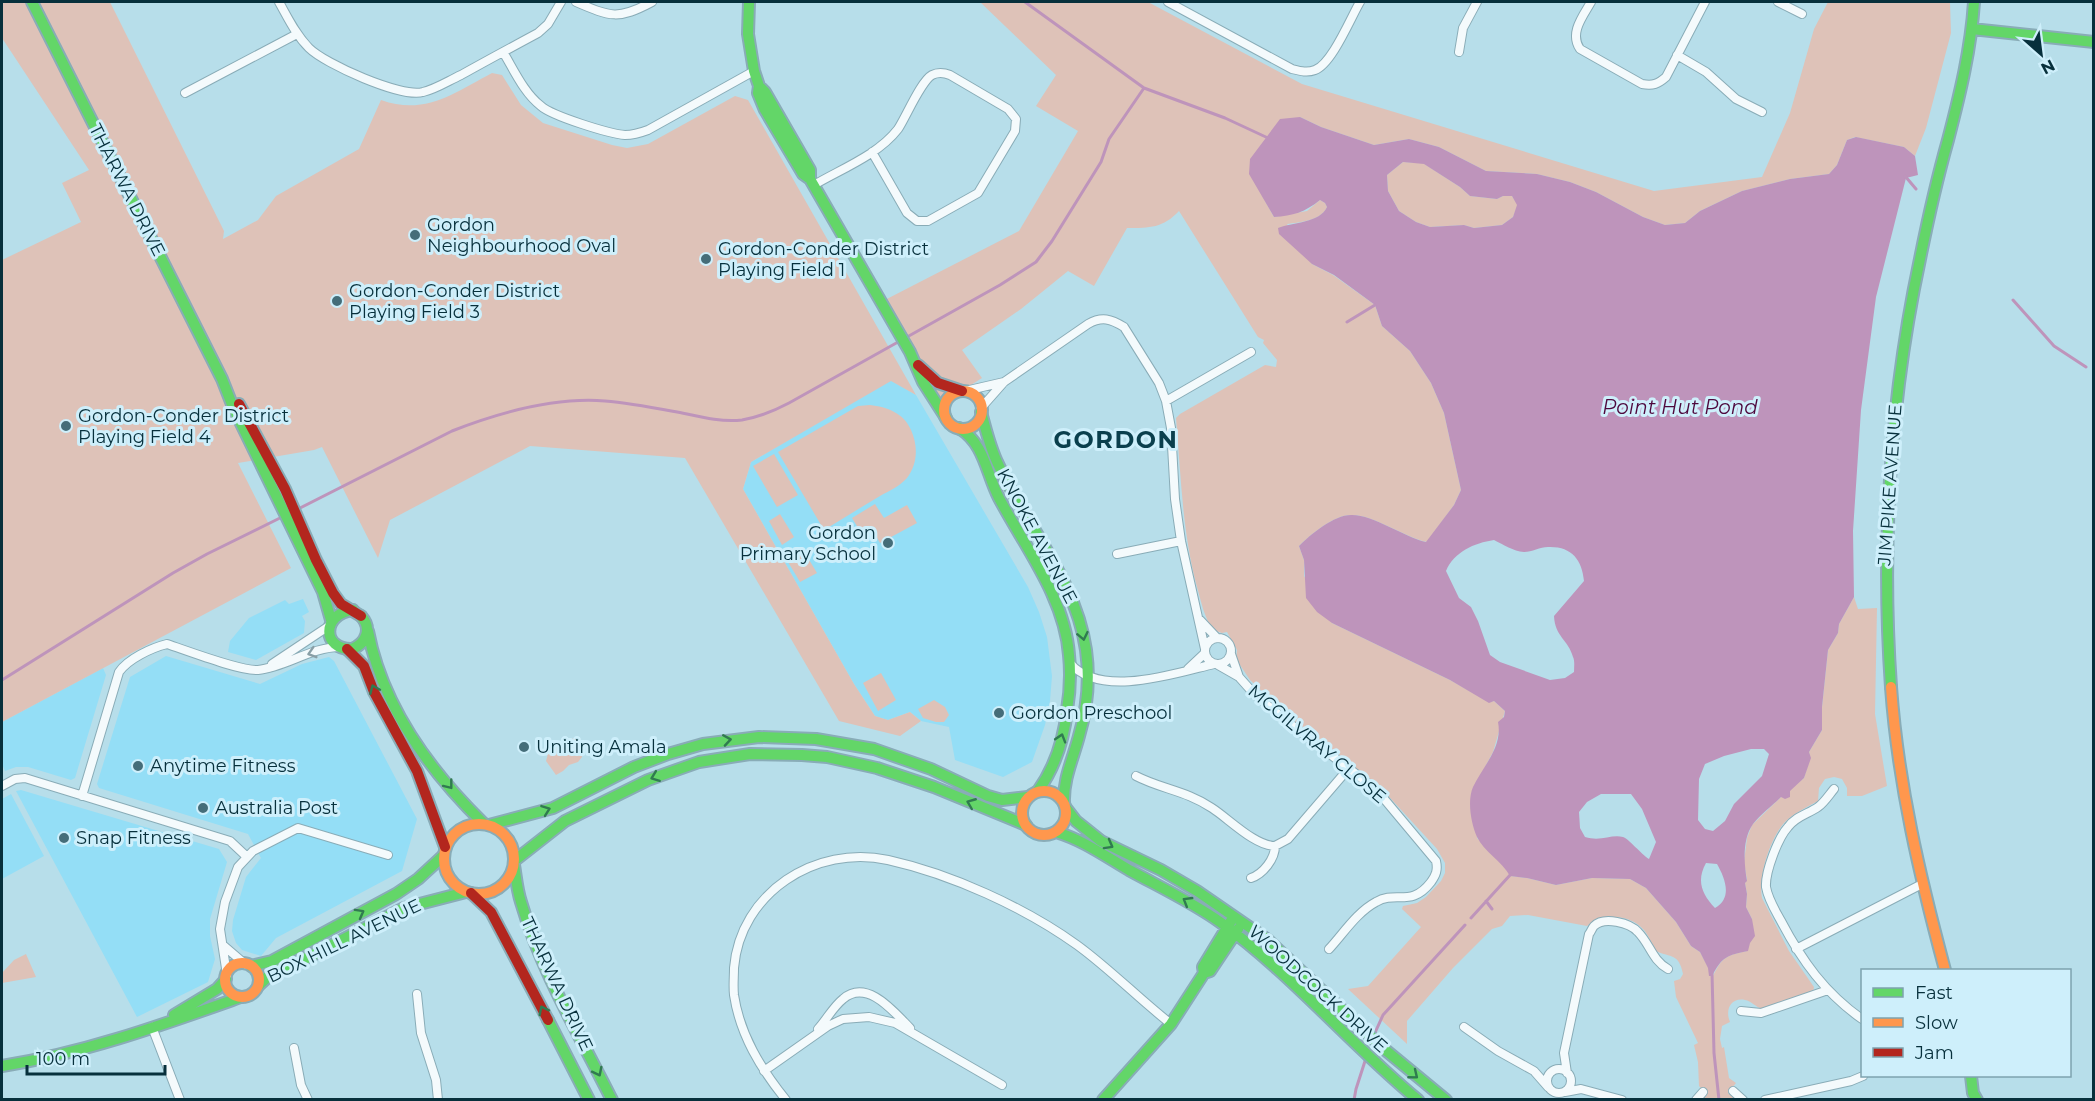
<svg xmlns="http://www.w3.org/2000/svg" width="2095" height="1101" viewBox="0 0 2095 1101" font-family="Montserrat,sans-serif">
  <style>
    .built { fill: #94def6 }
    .green { fill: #dec2b8 }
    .water { fill: #be94bb; fill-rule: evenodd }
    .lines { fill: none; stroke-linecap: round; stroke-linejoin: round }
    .stream { stroke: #be94bb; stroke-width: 3 }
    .street-casing { stroke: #89acb7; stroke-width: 10 }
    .fast-casing { stroke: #89acb7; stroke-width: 14 }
    .slow-casing { stroke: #89acb7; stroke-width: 14 }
    .jam-casing { stroke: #89acb7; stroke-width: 14 }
    .street { stroke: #f4fafc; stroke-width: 8 }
    .fast { stroke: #63d668; stroke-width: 10 }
    .slow { stroke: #ff974d; stroke-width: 10 }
    .jam { stroke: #b3261e; stroke-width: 10 }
    .oneway { stroke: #307b50 }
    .oneway2 { stroke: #899fa6 }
    .poi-dot { fill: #456d79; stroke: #ceeffb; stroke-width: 2 }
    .labels { text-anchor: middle; stroke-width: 6; stroke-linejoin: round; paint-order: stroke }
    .street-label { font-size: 18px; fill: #07303c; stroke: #ceeffb }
    .poi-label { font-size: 18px; fill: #07303c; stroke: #ceeffb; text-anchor: start }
    .water-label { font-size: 20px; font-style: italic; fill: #4e083d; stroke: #ceeffb }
    .district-label { font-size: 24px; font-weight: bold; letter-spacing: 1.5px; fill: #0a3f4d; stroke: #ceeffb }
  </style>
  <rect width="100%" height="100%" fill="#b7deea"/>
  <path class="built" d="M 891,380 L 916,395 L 1028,587 L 1039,612 L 1047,637 L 1052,676 L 1050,701 L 1045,725 L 1032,762 L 1003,777 L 955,760 L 949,727 L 921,721 L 910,712 L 888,720 L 875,716 L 854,684 L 743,489 L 751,462 Z
    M 303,599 L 309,612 L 302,616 L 305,621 L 304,633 L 256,660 L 228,652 L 230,641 L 249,618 L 285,600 L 289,604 Z
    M 166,656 L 260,684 L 302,664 L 329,657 L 334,661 L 417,819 L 402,871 L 276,938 L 261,956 L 242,950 L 236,943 L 232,931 L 233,920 L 246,877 L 261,858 L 248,834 L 99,788 L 97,784 L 130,677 Z
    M 103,668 L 106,675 L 75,778 L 71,780 L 28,767 L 16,767 L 5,771 L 2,764 L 2,722 Z
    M 21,790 L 219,849 L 227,862 L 210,919 L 210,936 L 215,959 L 208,982 L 137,1017 L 16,791 Z
    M 11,794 L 44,856 L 2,879 L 2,799 Z"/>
  <path class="green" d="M 2,2 L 110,2 L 224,231 L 223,239 L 258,220 L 276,196 L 359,149 L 381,100 C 425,116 454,93 492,73 L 502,75 L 521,105 L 543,123 L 612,145 L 627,148 L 648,144 L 735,96 L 748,100 L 916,395 L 891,381 L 751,462 L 743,489 L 854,684 L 875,716 L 888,720 L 910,712 L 921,721 L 900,736 L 839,721 L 685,458 L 530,446 L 390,520 L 378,558 L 322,447 L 314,450 L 238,463 L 291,568 L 2,722 L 2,260 L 81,222 L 62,183 L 89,170 L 2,38 Z
    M 980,2 L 1148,2 L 1302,84 L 1654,191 L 1762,177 L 1790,113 L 1814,29 L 1828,2 L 1950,2 L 1951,33 L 1926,128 L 1915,156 L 1904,147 L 1855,137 L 1847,140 L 1837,165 L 1829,174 L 1790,179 L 1742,191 L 1700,211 L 1685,223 L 1665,225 L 1643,217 L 1596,192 L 1570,182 L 1537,174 L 1486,171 L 1439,147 L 1409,139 L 1374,145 L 1321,127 L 1300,117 L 1265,201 L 1274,217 L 1307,211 L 1320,200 L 1325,203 L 1327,207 C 1321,221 1300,222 1287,224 L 1312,264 L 1333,275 L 1375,305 L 1382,326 L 1410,351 L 1431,383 L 1444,413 L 1461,490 L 1454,505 L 1427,542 C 1404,537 1372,514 1351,515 C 1334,515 1311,534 1299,546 L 1304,560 L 1304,576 L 1332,623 L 1450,680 L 1489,702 L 1494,701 L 1505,711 L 1493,752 L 1485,767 L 1477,838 L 1504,865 L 1511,876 L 1527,878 L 1556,885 L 1592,878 L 1630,879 L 1646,888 L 1676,922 L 1691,946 L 1700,952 L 1713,976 C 1722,957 1727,955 1747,951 L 1752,919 L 1746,907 L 1747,894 L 1745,883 L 1747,880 L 1744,862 L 1747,838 L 1752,825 L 1781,797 L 1804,778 L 1810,758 L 1809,752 L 1822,730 L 1822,707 L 1828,650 L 1838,633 L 1839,624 L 1854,597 L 1858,609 L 1877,608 L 1875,714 L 1887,786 L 1862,796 L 1847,796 L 1847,788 L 1842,779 L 1834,777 L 1825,779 L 1819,788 L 1818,801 C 1807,807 1794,813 1785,822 C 1770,838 1758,877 1762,898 L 1789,951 L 1814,987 L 1813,992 L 1762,1009 C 1756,1007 1751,1001 1745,1000 C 1730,997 1725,1011 1730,1022 L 1722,1026 L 1720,1039 L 1722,1048 L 1724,1047 L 1729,1078 L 1736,1083 L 1728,1093 L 1737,1099 L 1703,1099 L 1707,1095 L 1699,1086 L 1698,1062 L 1694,1045 L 1698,1043 L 1676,997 L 1674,981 L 1680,979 L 1683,974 C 1679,953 1671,958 1656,951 C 1652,945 1649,936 1644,930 C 1630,914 1603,913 1587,926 L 1528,915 L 1510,916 L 1502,926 L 1492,929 L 1453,968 L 1407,1021 L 1407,1044 L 1348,989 L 1368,986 L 1421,927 L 1402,909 L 1403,906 L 1417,903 L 1426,897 L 1441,881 L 1445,873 L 1445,863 L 1437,849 L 1381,788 L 1297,724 L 1250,680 L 1236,659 L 1237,650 L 1227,632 L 1222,633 L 1213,630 C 1204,617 1201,601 1197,587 C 1182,531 1181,475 1176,418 L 1180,414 L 1265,365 L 1276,367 L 1277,360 L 1263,343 L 1264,340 L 1258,337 L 1179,211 C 1163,228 1150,228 1127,228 L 1094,286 L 1068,271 L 1021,309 L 962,350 L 982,378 L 938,406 L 879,303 L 1019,231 L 1078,131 L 1036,106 L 1056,75 Z
    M 1403,162 L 1423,163 L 1460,187 L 1470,196 L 1497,199 L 1503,196 L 1512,196 L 1518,205 L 1513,217 L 1502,225 L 1474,228 L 1464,225 L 1430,227 L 1416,222 L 1399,211 L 1388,191 L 1387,175 Z
    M 870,405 C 887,407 904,413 911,430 C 918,445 918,464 907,478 C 900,486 889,491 880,496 C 861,507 843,519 824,530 L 778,452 L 858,406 Z
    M 774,454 L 798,495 L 777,507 L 753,466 Z
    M 875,504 L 884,518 L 907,505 L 917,523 L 880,543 L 870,526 L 860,531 L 852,518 Z
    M 780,514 L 794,537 L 782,545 L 769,521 Z
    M 802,548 L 817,573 L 800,582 L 785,557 Z
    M 881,673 L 896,700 L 878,711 L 863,683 Z
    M 934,700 L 945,707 L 949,715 L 944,722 L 936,722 L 923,718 L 918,709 Z
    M 574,738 L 581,745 L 582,757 L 578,762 L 569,765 L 563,771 L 556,775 L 546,761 L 549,750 Z
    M 26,954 L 36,977 L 2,983 L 2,973 L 14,960 Z"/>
  <path class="water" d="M 1300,117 L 1321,127 L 1374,145 L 1409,139 L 1439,147 L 1486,171 L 1537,174 L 1570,182 L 1596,192 L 1643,217 L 1665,225 L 1685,223 L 1700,211 L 1742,191 L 1790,179 L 1829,174 L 1837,165 L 1847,140 L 1856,137 L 1904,147 L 1915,156 L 1918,175 L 1906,178 L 1876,297 L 1861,410 L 1853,531 L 1854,597 L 1839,624 L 1838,633 L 1828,650 L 1822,707 L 1822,730 L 1809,752 L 1811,758 L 1804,778 L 1790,791 L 1790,797 L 1785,799 L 1781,797 C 1772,806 1761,814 1753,824 C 1742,839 1744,864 1747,881 L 1745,883 L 1747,894 L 1746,907 L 1752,919 L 1755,936 L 1750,943 L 1748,951 C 1727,955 1722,957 1712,976 L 1709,976 L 1708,968 L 1700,952 L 1691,946 L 1676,922 L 1646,888 L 1630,879 L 1592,878 L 1556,885 L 1527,878 L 1510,876 C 1502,861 1484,852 1477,837 C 1471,823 1467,801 1473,787 C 1483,766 1503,747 1498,722 L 1504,717 L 1505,711 L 1494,701 L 1489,703 L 1450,680 L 1332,623 L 1317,612 L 1306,598 L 1304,560 L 1299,546 C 1311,534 1334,515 1351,515 C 1372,514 1404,537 1426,542 L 1454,505 L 1461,490 L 1444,413 L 1431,383 L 1410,351 L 1382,326 L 1375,305 L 1334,275 L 1312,264 L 1279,234 L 1278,228 C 1293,222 1320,223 1327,207 L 1325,203 L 1320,200 C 1305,212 1293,216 1274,217 L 1249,174 L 1250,159 L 1280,119 ZM 1403,162 L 1424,164 L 1460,187 L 1470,196 L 1497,199 L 1503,196 L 1512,196 L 1517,205 L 1513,217 L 1502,225 L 1474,228 L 1464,225 L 1430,227 L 1416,222 L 1399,211 L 1388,191 L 1387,175 ZM 1494,540 C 1504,545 1513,551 1524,552 C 1532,552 1540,547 1548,547 C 1571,546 1582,559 1584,581 L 1554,616 C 1555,637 1568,639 1573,657 C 1575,661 1574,667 1574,672 L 1565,678 L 1550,680 L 1500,662 L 1490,655 L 1478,621 L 1471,607 L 1459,598 L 1446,571 C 1454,552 1474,543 1494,540 ZM 1751,749 L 1764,749 L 1769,754 L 1762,776 L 1734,804 L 1725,821 L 1713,831 L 1705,829 L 1698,820 L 1699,779 L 1705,764 L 1724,756 ZM 1601,794 L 1631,794 L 1642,809 L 1656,842 L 1649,859 C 1641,854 1629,839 1623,837 C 1611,834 1601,842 1585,837 L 1580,828 L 1579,812 L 1587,802 ZM 1706,863 L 1717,864 C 1725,878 1733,898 1715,908 C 1702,894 1696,881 1706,863 Z"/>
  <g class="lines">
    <path class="stream" d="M 1025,2 L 1144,88
      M 1905,176 L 1916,189
      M 2013,300 L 2054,346 L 2086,367
      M 1347,322 L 1375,305
      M 298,509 L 452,431 C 498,413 555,397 605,401 C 632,403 660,409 687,414 C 705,418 723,422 742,420 C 759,417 774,411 789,403 L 1000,285 L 1036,262 L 1052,241 L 1101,162 L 1109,139 L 1144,88 L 1225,118 L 1268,138
      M 2,680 L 173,573 L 207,554 L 284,516
      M 1486,901 L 1492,909
      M 1471,918 L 1511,874
      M 1712,973 L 1714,1053 L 1719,1100
      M 1374,1035 L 1383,1015 L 1465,925
      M 1354,1100 L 1356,1089 L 1366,1058"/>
    <g class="street-casing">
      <path id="street" d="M 279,2 C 288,18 296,35 309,48 C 325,64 401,98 423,92 C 436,89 448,81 461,75 C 486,61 512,47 538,33 L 548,24 L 561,2
        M 576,2 C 611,17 618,20 652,2
        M 1168,2 L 1292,69 C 1300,71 1307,73 1315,70 C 1332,64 1351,17 1360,2
        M 1591,2 C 1583,16 1569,33 1580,49 L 1642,84 C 1653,86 1658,84 1666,77 L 1705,2
        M 1778,2 L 1802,14
        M 503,52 C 514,70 524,93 541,106 C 552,116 610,134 625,135 C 634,135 640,133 648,130 L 754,71
        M 1459,52 L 1463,28 L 1477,2
        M 1677,55 L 1706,72 L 1736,99 L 1762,112
        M 185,93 L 297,34
        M 814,185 C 841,169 878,155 898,129 C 906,117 921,81 932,75 C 938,72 945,73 950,75 L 1008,109 L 1016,119 L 1015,131 L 978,193 L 928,221 L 917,221 L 907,213 L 872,152
        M 965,391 L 1004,382
        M 1166,401 L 1251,352
        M 981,408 L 1004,382 L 1088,324 C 1102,316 1111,319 1124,327 L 1159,383 L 1166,401 L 1171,428 L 1175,499 L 1181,541 L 1205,649
        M 1117,554 L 1181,541
        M 1200,620 L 1217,638
        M1205 651a13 13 0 1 1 26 0a13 13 0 1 1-26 0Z
        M 1231,654 L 1239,677
        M 1070,663 C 1100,699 1176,673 1214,664
        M 272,664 L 329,626
        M 1218,665 L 1239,677 L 1255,695 L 1293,726 L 1364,780 L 1380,794 L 1436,861 C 1438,870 1436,875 1431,882 C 1411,908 1396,890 1376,902 C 1357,912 1343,934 1329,949
        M 1188,669 L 1205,653
        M 1136,776 C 1161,789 1187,791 1212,808 C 1229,819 1255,846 1275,846 L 1288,839 L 1349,768
        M 2,786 L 15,779 L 25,778 L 230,841 L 246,856
        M 1834,789 C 1829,795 1824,803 1818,807 C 1808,814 1796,816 1788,827 C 1778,838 1765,872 1766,887 C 1768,899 1775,910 1781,921 C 1802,961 1825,993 1862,1019
        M 82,796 L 119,672 C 128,659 151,648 167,644 C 188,651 240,671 258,670 C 286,667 311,647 340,647
        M 1251,878 C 1263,874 1275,859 1275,846
        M 224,946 L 245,964
        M 1796,949 L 1922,884
        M 227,975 L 220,929 L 225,902 L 238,867 L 253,851 L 298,828 L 388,855
        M 417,994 L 421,1033 L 436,1080 L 438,1100
        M 1741,1011 L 1761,1013 L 1828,990
        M 152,1027 L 180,1100
        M 1464,1027 L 1498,1051 L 1534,1071 L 1548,1087
        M 818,1029 C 827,1019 833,1007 843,999 C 867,978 894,1012 910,1028
        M 294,1048 L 301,1085 L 308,1100
        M1547 1081a12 12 0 1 1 24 0a12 12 0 1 1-24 0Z
        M 764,1071 L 828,1026 L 843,1019 L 869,1017 L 895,1023 L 1002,1085
        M 1567,1073 L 1564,1053 L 1589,934 C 1591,932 1592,928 1594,926 C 1604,916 1630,923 1638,932 C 1650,944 1652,960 1668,969
        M 1733,1091 L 1743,1100
        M 1565,1092 L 1581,1089 L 1622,1100
        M 786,1100 C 761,1069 740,1035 734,995 C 733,986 734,977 734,968 C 740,893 816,844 888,860 C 951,874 1024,907 1077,945 C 1110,969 1139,999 1171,1024
        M 1696,1100 L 1703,1092
        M 1765,1100 L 1851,1081 L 1863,1076"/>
    </g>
    <g class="fast-casing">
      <path id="fast" d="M 32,2 L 222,379 L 233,407 L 323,592 L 331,620
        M 749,2 L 748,34 L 754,71 L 759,86 L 758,93 L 765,110 L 803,174 L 810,179
        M 1972,29 L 2094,42
        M 759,86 L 765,92 L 810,170 L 810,179 L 910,352 L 923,382 L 946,418
        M 981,412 C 986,430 990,448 998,464 C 1027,527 1076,580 1086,650 C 1090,679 1087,709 1079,736 C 1073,759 1063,779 1064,803
        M 959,428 C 985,444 986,473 999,498 C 1025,547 1065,598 1069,655 C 1071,674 1070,692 1067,710 C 1064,739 1055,767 1038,791
        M 353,610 C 321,614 322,650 352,649 C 367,643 372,628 361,616
        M 368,631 C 382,705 430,771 483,823
        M 1891,687 C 1881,543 1890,400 1920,259 C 1928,219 1937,179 1948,140 C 1960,94 1971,49 1974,2
        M 1066,808 L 1076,821 L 1101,841 L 1161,870 L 1197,891 L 1268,940 L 1383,1048 L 1446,1100
        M 489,825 L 553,808 L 634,767 L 668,754 L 703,744 L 759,737 L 816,739 L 874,749 L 931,769 L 988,796 L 1002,800 L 1028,797
        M 1056,832 C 1083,840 1105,856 1129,870 C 1160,887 1192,902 1220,922 C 1291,973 1350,1044 1418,1100
        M 514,861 L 565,821 L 648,780 L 699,762 L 750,754 L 802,755 L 827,757 L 877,768 L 934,787 L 1026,825
        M 514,865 C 516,877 517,890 521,902 C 541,971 580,1036 612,1100
        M 251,966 L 272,961 L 396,894 L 418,879 L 443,856
        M 1204,973 L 1210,971 L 1238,929
        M 259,985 L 273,972 L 301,961 L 404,908 L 466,892
        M 174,1015 L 217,989 L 226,979
        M 548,1020 L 589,1100
        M 2,1066 C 85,1053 162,1025 241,997
        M 1971,1076 L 1973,1093 L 1977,1100
        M 1103,1100 L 1171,1024 L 1204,973 L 1203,967 L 1231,921"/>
    </g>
    <g class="slow-casing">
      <path id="slow" d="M944 410a19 19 0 1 1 38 0a19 19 0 1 1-38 0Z
        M 1891,687 C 1898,784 1920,877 1945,970
        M1022 813a22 22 0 1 1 44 0a22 22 0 1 1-44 0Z
        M444 859a35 35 0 1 1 70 0a35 35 0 1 1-70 0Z
        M225 980a17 17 0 1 1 34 0a17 17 0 1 1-34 0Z"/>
    </g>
    <g class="jam-casing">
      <path id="jam" d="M 918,365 L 938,383 L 962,391
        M 239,404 L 285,489 L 316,560 L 333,593 L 341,604 L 361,616
        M 347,649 L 364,666 L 374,692 L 417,771 L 445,847
        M 471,893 L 491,912 L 548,1020"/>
    </g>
    <use href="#street" class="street"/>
    <use href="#fast" class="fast"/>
    <use href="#slow" class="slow"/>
    <use href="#jam" class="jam"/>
  </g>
  <defs><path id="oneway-chevron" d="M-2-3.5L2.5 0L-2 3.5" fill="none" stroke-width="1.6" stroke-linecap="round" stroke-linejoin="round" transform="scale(1.5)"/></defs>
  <g class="oneway">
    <use href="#oneway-chevron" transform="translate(1083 636) rotate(78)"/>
    <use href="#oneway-chevron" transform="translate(374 689) rotate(-113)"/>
    <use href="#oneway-chevron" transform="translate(1061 738) rotate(-73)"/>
    <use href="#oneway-chevron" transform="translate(727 740) rotate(-9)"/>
    <use href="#oneway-chevron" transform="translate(655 777) rotate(159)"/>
    <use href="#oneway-chevron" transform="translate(449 785) rotate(52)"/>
    <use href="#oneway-chevron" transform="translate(971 803) rotate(-158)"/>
    <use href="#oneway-chevron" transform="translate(546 810) rotate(-20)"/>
    <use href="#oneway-chevron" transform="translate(1109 845) rotate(29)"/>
    <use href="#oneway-chevron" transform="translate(1187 901) rotate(-149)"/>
    <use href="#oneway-chevron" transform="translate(360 913) rotate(-29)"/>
    <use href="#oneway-chevron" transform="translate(543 1010) rotate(-117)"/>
    <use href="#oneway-chevron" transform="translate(598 1072) rotate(63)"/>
    <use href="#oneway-chevron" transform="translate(1414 1075) rotate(39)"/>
  </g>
  <use class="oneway2" href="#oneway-chevron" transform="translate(312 653) rotate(163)"/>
  <g class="poi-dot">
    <circle cx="415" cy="235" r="6"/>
    <circle cx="706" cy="259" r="6"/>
    <circle cx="337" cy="301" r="6"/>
    <circle cx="66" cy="426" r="6"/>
    <circle cx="888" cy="543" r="6"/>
    <circle cx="999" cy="713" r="6"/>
    <circle cx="524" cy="747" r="6"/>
    <circle cx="138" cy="766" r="6"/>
    <circle cx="203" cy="808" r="6"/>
    <circle cx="64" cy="838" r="6"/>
  </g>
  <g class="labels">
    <g class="street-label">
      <text transform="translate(127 190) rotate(63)" y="6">THARWA DRIVE</text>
      <text transform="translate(1890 485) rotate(-86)" y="6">JIM PIKE AVENUE</text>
      <text transform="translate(1037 536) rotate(62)" y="6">KNOKE AVENUE</text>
      <text transform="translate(1317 744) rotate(40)" y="6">MCGILVRAY CLOSE</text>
      <text transform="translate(344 941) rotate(-26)" y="6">BOX HILL AVENUE</text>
      <text transform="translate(557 984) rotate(65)" y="6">THARWA DRIVE</text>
      <text transform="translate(1318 989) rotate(42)" y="6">WOODCOCK DRIVE</text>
    </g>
    <g class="poi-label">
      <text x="427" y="231">Gordon<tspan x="427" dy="21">Neighbourhood Oval</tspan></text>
      <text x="718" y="255">Gordon-Conder District<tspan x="718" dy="21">Playing Field 1</tspan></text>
      <text x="349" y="297">Gordon-Conder District<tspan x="349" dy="21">Playing Field 3</tspan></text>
      <text x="78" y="422">Gordon-Conder District<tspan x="78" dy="21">Playing Field 4</tspan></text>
      <text x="876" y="539" text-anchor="end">Gordon<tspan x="876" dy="21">Primary School</tspan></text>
      <text x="1011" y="719">Gordon Preschool</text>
      <text x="536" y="753">Uniting Amala</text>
      <text x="150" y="772">Anytime Fitness</text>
      <text x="215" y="814">Australia Post</text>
      <text x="76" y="844">Snap Fitness</text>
    </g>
    <g class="water-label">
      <text x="1680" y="414">Point Hut Pond</text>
    </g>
    <g class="district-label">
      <text x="1116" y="448">GORDON</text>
    </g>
  </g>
  <rect width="2095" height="1101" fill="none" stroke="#07303c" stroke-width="6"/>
  <rect x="1861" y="969" width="210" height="108" fill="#ceeffb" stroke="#7ea3af" stroke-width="1.5"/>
  <rect x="1873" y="988" width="30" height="9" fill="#63d668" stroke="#7ea3af" stroke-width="1.5"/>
  <text x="1915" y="999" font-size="18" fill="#07303c">Fast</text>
  <rect x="1873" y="1018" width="30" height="9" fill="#ff974d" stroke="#7ea3af" stroke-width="1.5"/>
  <text x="1915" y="1029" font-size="18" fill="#07303c">Slow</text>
  <rect x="1873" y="1048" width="30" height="9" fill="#b3261e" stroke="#7ea3af" stroke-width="1.5"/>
  <text x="1915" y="1059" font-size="18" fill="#07303c">Jam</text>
  <g transform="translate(2041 54) rotate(152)" stroke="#ceeffb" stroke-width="4.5" paint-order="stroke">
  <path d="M0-4.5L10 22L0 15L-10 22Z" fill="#07303c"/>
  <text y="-9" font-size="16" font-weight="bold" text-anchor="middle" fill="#07303c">N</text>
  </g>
  <path d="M27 1065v9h138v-9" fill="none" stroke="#07303c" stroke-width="3"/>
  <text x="36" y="1065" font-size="18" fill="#07303c" stroke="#ceeffb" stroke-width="4.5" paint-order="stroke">100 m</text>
</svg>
